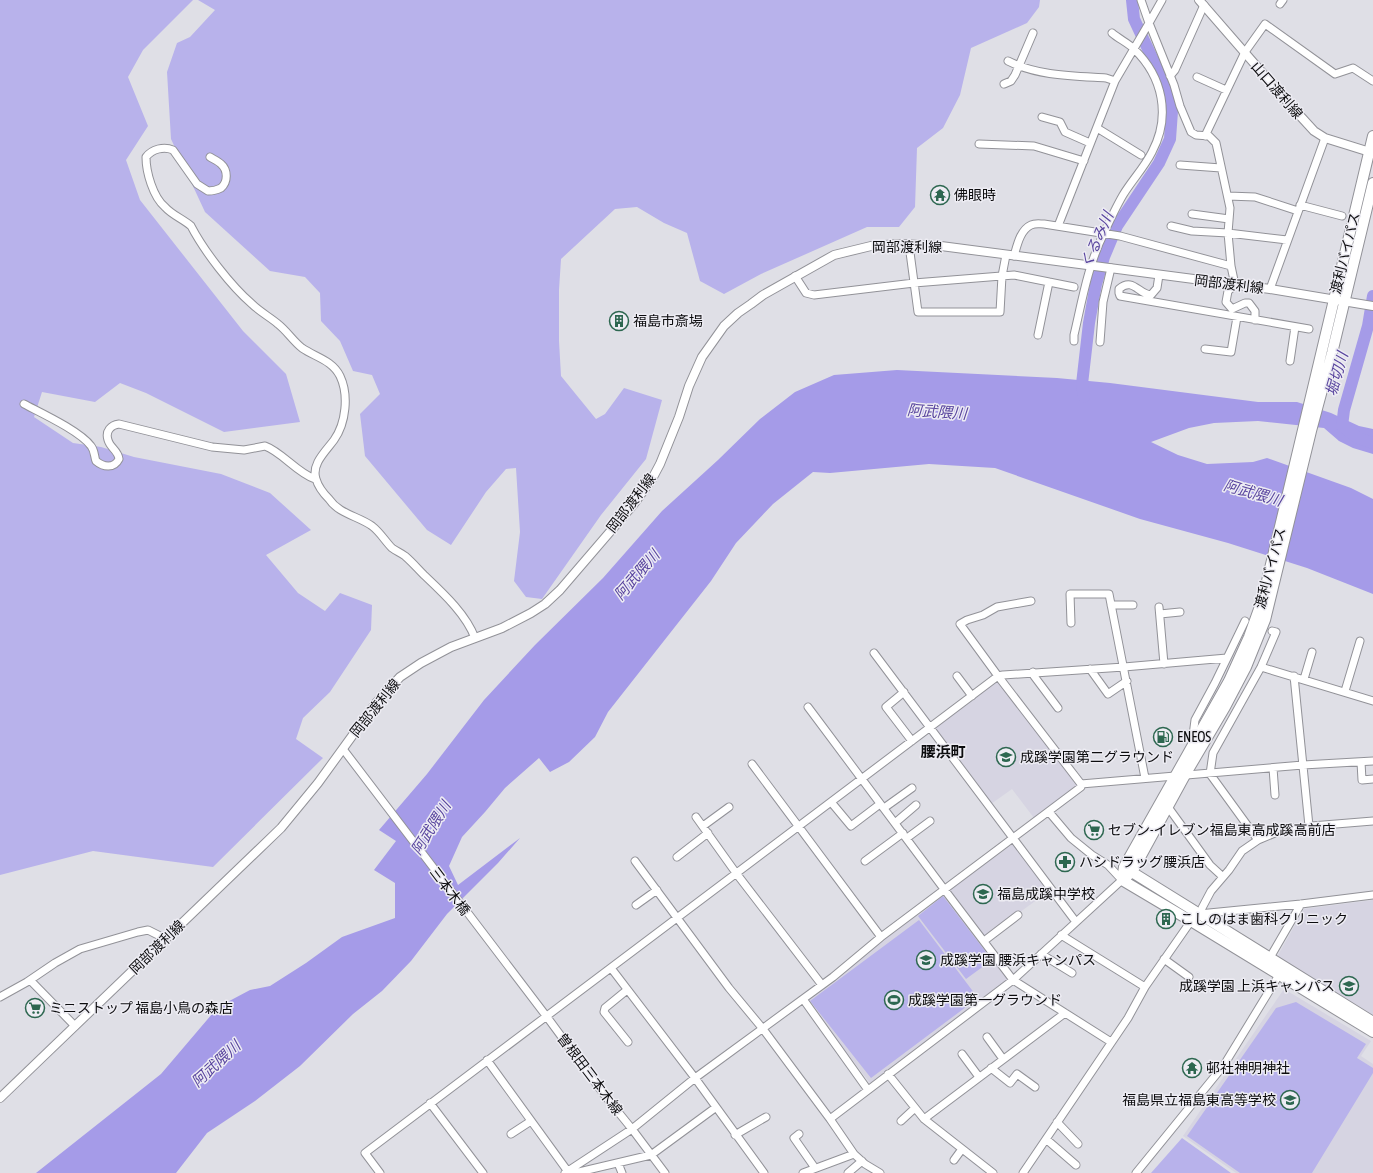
<svg xmlns="http://www.w3.org/2000/svg" width="1373" height="1173" viewBox="0 0 1373 1173" font-family="'Asap Condensed','Noto Sans JP',sans-serif">
  <style>
    .built { fill: #d6d4e2 }
    .green { fill: #b8b2eb }
    .water { fill: #a59be8 }
    .lines { fill: none; stroke-linecap: round; stroke-linejoin: round }
    .river { stroke: #a59be8; stroke-width: 12 }
    .minor-casing { stroke: #929298; stroke-width: 9 }
    .major-casing { stroke: #929298; stroke-width: 10 }
    .highway-casing { stroke: #929298; stroke-width: 12 }
    .minor { stroke: #fff; stroke-width: 7 }
    .major { stroke: #fff; stroke-width: 8 }
    .highway { stroke: #fff; stroke-width: 10 }
    .labels { text-anchor: middle; stroke-width: 3; stroke-linejoin: round; paint-order: stroke }
    .street-label { font-size: 14px; fill: #0c0c0e; stroke: #edecf3 }
    .poi-label { font-size: 14px; fill: #0c0c0e; stroke: #edecf3; text-anchor: start }
    .water-label { font-size: 15px; font-style: italic; fill: #58449e; stroke: #edecf3 }
    .neighbourhood-label { font-size: 15px; font-weight: bold; fill: #0c0c0e; stroke: #edecf3 }
  </style>
  <rect width="100%" height="100%" fill="#dfdfe6"/>
  <path class="built" d="M 997,680 L 1078,785 L 1034,818 L 1012,789 L 991,804 L 934,728 Z
    M 1013,844 L 1049,891 L 980,941 L 1008,979 L 870,1083 L 806,1000 L 943,894 Z
    M 1373,900 L 1373,1016 L 1277,957 L 1304,909 Z
    M 1284,989 L 1371,1041 L 1361,1056 L 1373,1064 L 1373,1173 L 1236,1173 L 1183,1136 Z"/>
  <path class="green" d="M 0,0 L 193,0 L 143,50 L 128,77 L 148,126 L 126,160 L 140,200 L 243,331 L 286,374 L 300,422 L 224,432 L 146,393 L 120,383 L 95,402 L 42,392 L 34,417 L 73,443 L 101,447 L 134,457 L 221,474 L 270,493 L 311,530 L 266,555 L 298,593 L 325,611 L 340,593 L 372,605 L 371,630 L 330,692 L 303,718 L 296,739 L 323,758 L 213,867 L 93,851 L 0,875 Z
    M 198,0 L 1040,0 L 1039,7 L 1027,23 L 971,48 L 960,95 L 943,128 L 917,148 L 915,207 L 899,227 L 867,227 L 761,274 L 724,294 L 700,281 L 687,233 L 664,223 L 637,207 L 615,209 L 561,259 L 559,290 L 559,341 L 561,376 L 596,419 L 605,414 L 624,388 L 662,400 L 646,459 L 601,515 L 542,599 L 526,597 L 514,581 L 520,532 L 516,468 L 506,469 L 486,492 L 451,545 L 427,530 L 365,456 L 360,414 L 380,394 L 372,375 L 353,371 L 340,341 L 321,321 L 320,293 L 305,277 L 270,271 L 205,212 L 171,139 L 167,72 L 177,43 L 190,37 L 215,10 Z
    M 943,896 L 992,960 L 966,979 L 918,916 Z
    M 919,920 L 978,998 L 871,1078 L 810,1001 Z
    M 1296,1002 L 1366,1044 L 1357,1058 L 1373,1068 L 1373,1073 L 1312,1173 L 1240,1173 L 1187,1136 L 1276,1008 Z
    M 1182,1138 L 1231,1173 L 1151,1173 Z"/>
  <path class="water" d="M 897,370 L 1057,378 L 1110,383 L 1258,402 L 1297,402 L 1331,413 L 1359,426 L 1373,429 L 1373,454 L 1353,448 L 1339,441 L 1324,428 L 1258,421 L 1214,423 L 1189,428 L 1151,442 L 1178,455 L 1207,464 L 1253,462 L 1267,458 L 1351,488 L 1373,499 L 1373,594 L 1307,568 L 1228,543 L 1140,519 L 995,468 L 929,464 L 830,473 L 813,472 L 773,504 L 736,543 L 711,581 L 608,712 L 595,737 L 569,762 L 550,772 L 539,758 L 505,788 L 485,812 L 462,837 L 449,866 L 458,885 L 520,838 L 498,863 L 447,914 L 411,961 L 382,991 L 353,1014 L 300,1066 L 255,1101 L 207,1133 L 176,1173 L 36,1173 L 161,1074 L 218,1007 L 250,990 L 270,986 L 306,963 L 342,937 L 395,918 L 395,883 L 374,870 L 396,841 L 379,830 L 427,774 L 484,700 L 535,645 L 603,578 L 662,511 L 718,460 L 760,419 L 795,392 L 834,375 Z"/>
  <g class="lines">
    <path class="river" d="M 1373,296 L 1368,326 L 1344,410 L 1342,426 L 1358,438 L 1373,443
      M 1084,397 L 1082,384 L 1089,323 L 1096,284 L 1104,257 L 1117,226 L 1159,163 L 1170,139 L 1172,111 L 1167,90 L 1134,19 L 1132,0"/>
    <g class="minor-casing">
      <path id="minor" d="M 1162,0 L 1149,23 L 1174,85 L 1180,106 L 1191,132 L 1196,135 L 1209,136 L 1216,143 L 1230,208 L 1228,233 L 1231,266 L 1235,285 L 1228,291 L 1226,302 L 1232,309 L 1245,303 L 1249,303 L 1255,311 L 1255,320
        M 1280,4 L 1283,0
        M 1008,61 C 1038,76 1072,76 1106,78 L 1115,81
        M 1170,76 L 1175,70 L 1204,5
        M 1197,77 L 1226,90
        M 1004,84 L 1011,81 L 1015,75 L 1033,33
        M 1042,117 L 1060,122 L 1065,132 L 1090,143
        M 1097,128 L 1141,155
        M 1205,136 L 1245,52 L 1265,24 L 1335,74 L 1353,68 L 1373,81
        M 979,144 L 1034,146 L 1084,161
        M 210,157 C 213,159 218,161 221,164 C 228,170 228,182 221,188 C 217,190 212,191 208,191 L 197,184 L 173,150 C 164,146 152,149 146,157 C 146,172 153,197 165,207 C 172,215 183,219 191,226 C 204,251 231,286 252,304 C 260,312 270,317 278,324 C 287,331 293,341 302,348 C 315,357 332,360 340,376 C 349,395 346,423 334,440 C 326,451 311,464 316,479 C 318,486 324,494 329,499 C 339,514 358,516 372,526 C 380,532 385,541 392,548 C 396,551 401,553 405,556 C 412,562 418,569 424,575 C 443,593 466,614 475,638
        M 1180,165 L 1221,168
        M 1228,196 L 1255,197 L 1298,211
        M 1300,205 L 1342,216
        M 1192,214 L 1229,219
        M 1058,226 L 1115,81 L 1149,23 L 1141,0
        M 1171,226 L 1192,231 L 1228,233 L 1287,240
        M 909,245 L 918,312 L 1000,312 L 1002,276 L 1006,255
        M 1014,256 C 1017,246 1020,230 1031,225 C 1035,223 1040,224 1044,224 L 1120,236 L 1231,266
        M 1159,275 L 1157,288 L 1151,295 C 1138,294 1133,277 1119,289 L 1119,293 L 1120,296 L 1309,329
        M 795,276 L 806,293 L 814,295 L 914,283 L 1014,275 L 1074,287
        M 1270,289 L 1325,138
        M 1038,335 L 1049,282
        M 1074,341 L 1074,335 C 1082,301 1088,265 1104,233 C 1110,220 1116,207 1123,195 C 1132,180 1144,168 1152,152 C 1171,116 1163,77 1134,49 C 1128,43 1119,39 1112,33
        M 1100,342 L 1103,302 L 1111,268
        M 1205,349 L 1231,352 L 1237,317
        M 1290,361 L 1295,327
        M 24,404 C 41,413 80,431 91,446 C 95,451 94,456 96,461 C 103,467 114,469 119,459 C 118,450 110,448 108,440 C 105,431 111,425 119,424 L 212,447 L 244,450 L 265,446 C 282,452 297,473 315,479
        M 1031,601 L 997,607 L 983,615 L 967,620 L 960,624 L 998,676 L 1081,784
        M 1111,605 L 1133,605
        M 1159,607 L 1164,664
        M 1160,614 L 1180,612
        M 1071,623 L 1070,594 L 1109,594 L 1145,778
        M 874,653 L 1076,922
        M 1261,667 L 1373,701
        M 1090,669 L 1108,694 L 1127,681
        M 1033,672 L 1034,676 L 1058,708
        M 957,676 L 972,696
        M 1294,676 L 1309,826
        M 1304,679 L 1312,652
        M 1345,691 L 1360,641
        M 904,692 L 886,707 L 912,741
        M 808,707 L 944,889 L 1013,980 L 1111,1042
        M 1192,743 L 1195,720 L 1215,683 L 1245,621
        M 343,749 L 547,1017 L 606,1097 L 632,1129 L 665,1173
        M 1361,762 L 1362,780 L 1373,779
        M 752,764 L 881,937
        M 1273,768 L 1275,795
        M 1081,784 L 1303,765 L 1373,761
        M 831,802 L 851,826 L 880,804
        M 1168,807 L 1210,865 L 1223,877
        M 884,808 L 912,788
        M 696,817 L 736,873 L 822,985
        M 895,823 L 916,805
        M 703,826 L 729,807
        M 907,838 L 930,821
        M 1258,840 L 1210,774 L 1213,753 L 1261,667 L 1276,632 L 1272,631
        M 677,857 L 708,833
        M 635,861 L 729,988 L 763,1029 L 830,1119 L 854,1154 L 865,1164 L 880,1173
        M 865,861 L 903,833
        M 636,905 L 657,890
        M 1202,908 L 1211,891 L 1229,870 L 1242,851 L 1258,840 L 1287,828 L 1373,821
        M 1061,935 L 1145,987
        M 984,941 L 1018,915
        M 1041,954 L 1072,973
        M 1164,959 L 1189,977
        M 1268,961 L 1301,904
        M 611,968 L 695,1078 L 764,1173
        M 30,980 L 75,1026
        M 627,990 L 605,1008 L 604,1012 L 628,1042
        M 0,997 L 27,982 L 55,963 L 80,949 L 138,932 L 148,930 L 166,939
        M 803,999 L 868,1090
        M 987,1037 L 1003,1059
        M 962,1054 L 979,1077
        M 487,1060 L 569,1173
        M 991,1068 L 1010,1083 L 1017,1074 L 1035,1087
        M 888,1074 L 924,1119 L 993,1173
        M 430,1103 L 483,1173
        M 830,1119 L 1013,980 L 1122,880 L 1108,865 L 1092,855 L 1071,838 L 1049,812
        M 924,1119 L 1065,1013
        M 901,1121 L 915,1108
        M 1057,1122 L 1078,1144
        M 511,1134 L 531,1121
        M 799,1134 L 794,1138 L 815,1168
        M 735,1135 L 766,1117
        M 1046,1139 L 1076,1165
        M 954,1160 L 962,1149
        M 618,1163 L 622,1173
        M 569,1171 L 579,1172 L 651,1155 L 715,1108
        M 380,1173 L 365,1153 L 998,676 L 1003,675 L 1124,667 L 1227,658
        M 565,1173 L 632,1129 L 695,1078 L 833,977 L 881,937 L 1081,787 L 1081,784
        M 803,1173 L 854,1154
        M 848,1173 L 862,1161
        M 1023,1173 L 1128,1018 L 1145,987 L 1191,921 L 1199,914 L 1301,904 L 1373,895
        M 1136,1173 L 1224,1065 L 1279,975"/>
    </g>
    <g class="major-casing">
      <path id="major" d="M 1199,0 L 1292,107 L 1314,131 L 1325,138 L 1373,153
        M 0,1098 L 281,828 L 318,783 L 376,703 L 400,677 L 421,663 L 451,647 L 502,628 L 531,613 L 545,604 L 560,590 L 633,505 L 652,479 L 660,464 L 679,417 L 689,386 L 702,357 L 724,326 L 738,313 L 751,304 L 763,295 L 834,255 L 871,246 L 899,244 L 941,246 L 1270,289 L 1373,306"/>
    </g>
    <g class="highway-casing">
      <path id="highway" d="M 1373,136 L 1263,598 L 1249,637 L 1229,681 L 1124,867 L 1122,880 L 1191,921 L 1373,1032
        M 1127,869 L 1373,1022
        M 1122,880 L 1132,872 L 1185,775 L 1225,707 L 1246,667 L 1265,620 L 1311,431 L 1332,353 L 1373,183"/>
    </g>
    <use href="#minor" class="minor"/>
    <use href="#major" class="major"/>
    <use href="#highway" class="highway"/>
  </g>
  <defs>
    <g id="temple-ring" transform="scale(1)"><circle r="9.5" fill="#edecf3" stroke="#2d6750" stroke-width="1.5"/><path d="M0-6L5-2H3V0L6.5 2.5H4V6H1.5V3h-3V6H-4V2.5H-6.5L-3 0V-2H-5Z" fill="#2d6750"/></g>
    <g id="building-ring" transform="scale(1)"><circle r="9.5" fill="#edecf3" stroke="#2d6750" stroke-width="1.5"/><path d="M-4-6H4V6H1V3H-1V6H-4ZM-2.5-4.3h1.7v1.8h-1.7ZM.8-4.3h1.7v1.8H.8ZM-2.5-1h1.7V.8h-1.7ZM.8-1h1.7V.8H.8Z" fill="#2d6750"/></g>
    <g id="fuel-ring" transform="scale(1)"><circle r="9.5" fill="#edecf3" stroke="#2d6750" stroke-width="1.5"/><path d="M-5.5-6h7V0h2V4h1.3V-2.5L3-4.5l.8-.8L6-3V5H2.5V1h-1V6h-7ZM-4.2-4.7v3.2H.2V-4.7Z" fill="#2d6750"/></g>
    <g id="school-ring" transform="scale(1)"><circle r="9.5" fill="#edecf3" stroke="#2d6750" stroke-width="1.5"/><path d="M0-5L7-2L0 1L-7-2ZM-4 1L0 2.5L4 1V4Q0 6-4 4Z" fill="#2d6750"/></g>
    <g id="supermarket-ring" transform="scale(1)"><circle r="9.5" fill="#edecf3" stroke="#2d6750" stroke-width="1.5"/><path d="M-6-5.5h2.5l.6 2H6L4.5 2H-2.5L-4.4-4H-6ZM-1.5 3.2a1.3 1.3 0 1 0 .1 0ZM3 3.2a1.3 1.3 0 1 0 .1 0Z" fill="#2d6750"/></g>
    <g id="pharmacy-ring" transform="scale(1)"><circle r="9.5" fill="#edecf3" stroke="#2d6750" stroke-width="1.5"/><path d="M-2-6h4v4h4v4h-4v4h-4v-4h-4v-4h4Z" fill="#2d6750"/></g>
    <g id="stadium-ring" transform="scale(1)"><circle r="9.5" fill="#edecf3" stroke="#2d6750" stroke-width="1.5"/><path d="M0-5a6.5 5 0 1 0 0 10a6.5 5 0 1 0 0-10ZM-3.5-1.8h7v3.6h-7Z" fill="#2d6750"/></g>
  </defs>
  <g fill-rule="evenodd">
    <use href="#temple-ring" x="940" y="195"/>
    <use href="#building-ring" x="619" y="321"/>
    <use href="#fuel-ring" x="1163" y="737"/>
    <use href="#school-ring" x="1006" y="757"/>
    <use href="#supermarket-ring" x="1094" y="830"/>
    <use href="#pharmacy-ring" x="1065" y="862"/>
    <use href="#school-ring" x="983" y="894"/>
    <use href="#building-ring" x="1166" y="919"/>
    <use href="#school-ring" x="926" y="960"/>
    <use href="#school-ring" x="1349" y="986"/>
    <use href="#stadium-ring" x="894" y="1000"/>
    <use href="#supermarket-ring" x="35" y="1008"/>
    <use href="#temple-ring" x="1192" y="1068"/>
    <use href="#school-ring" x="1290" y="1100"/>
  </g>
  <g class="labels">
    <g class="street-label">
      <text transform="translate(1277 90) rotate(49)" y="5">山口渡利線</text>
      <text x="907" y="252">岡部渡利線</text>
      <text transform="translate(1345 253) rotate(-76)" y="5">渡利バイパス</text>
      <text transform="translate(1229 284) rotate(7)" y="5">岡部渡利線</text>
      <text transform="translate(631 503) rotate(-52)" y="5">岡部渡利線</text>
      <text transform="translate(1270 568) rotate(-75)" y="5">渡利バイパス</text>
      <text transform="translate(375 708) rotate(-51)" y="5">岡部渡利線</text>
      <text transform="translate(450 891) rotate(53)" y="5">三本木橋</text>
      <text transform="translate(157 947) rotate(-44)" y="5">岡部渡利線</text>
      <text transform="translate(590 1074) rotate(53)" y="5">曽根田三本木線</text>
    </g>
    <g class="poi-label">
      <text x="954" y="200">佛眼時</text>
      <text x="633" y="326">福島市斎場</text>
      <text x="1177" y="742">ENEOS</text>
      <text x="1020" y="762">成蹊学園第二グラウンド</text>
      <text x="1108" y="835">セブン-イレブン福島東高成蹊高前店</text>
      <text x="1079" y="867">ハシドラッグ腰浜店</text>
      <text x="997" y="899">福島成蹊中学校</text>
      <text x="1180" y="924">こしのはま歯科クリニック</text>
      <text x="940" y="965">成蹊学園 腰浜キャンパス</text>
      <text x="1335" y="991" text-anchor="end">成蹊学園 上浜キャンパス</text>
      <text x="908" y="1005">成蹊学園第一グラウンド</text>
      <text x="49" y="1013">ミニストップ 福島小鳥の森店</text>
      <text x="1206" y="1073">邨社神明神社</text>
      <text x="1276" y="1105" text-anchor="end">福島県立福島東高等学校</text>
    </g>
    <g class="water-label">
      <text transform="translate(1097 240) rotate(-66)" y="5">くるみ川</text>
      <text transform="translate(1337 374) rotate(-74)" y="5">堀切川</text>
      <text transform="translate(937 412) rotate(4)" y="5">阿武隈川</text>
      <text transform="translate(1253 493) rotate(16)" y="5">阿武隈川</text>
      <text transform="translate(637 575) rotate(-49)" y="5">阿武隈川</text>
      <text transform="translate(431 828) rotate(-58)" y="5">阿武隈川</text>
      <text transform="translate(216 1064) rotate(-43)" y="5">阿武隈川</text>
    </g>
    <g class="neighbourhood-label">
      <text x="943" y="757">腰浜町</text>
    </g>
  </g>
</svg>
